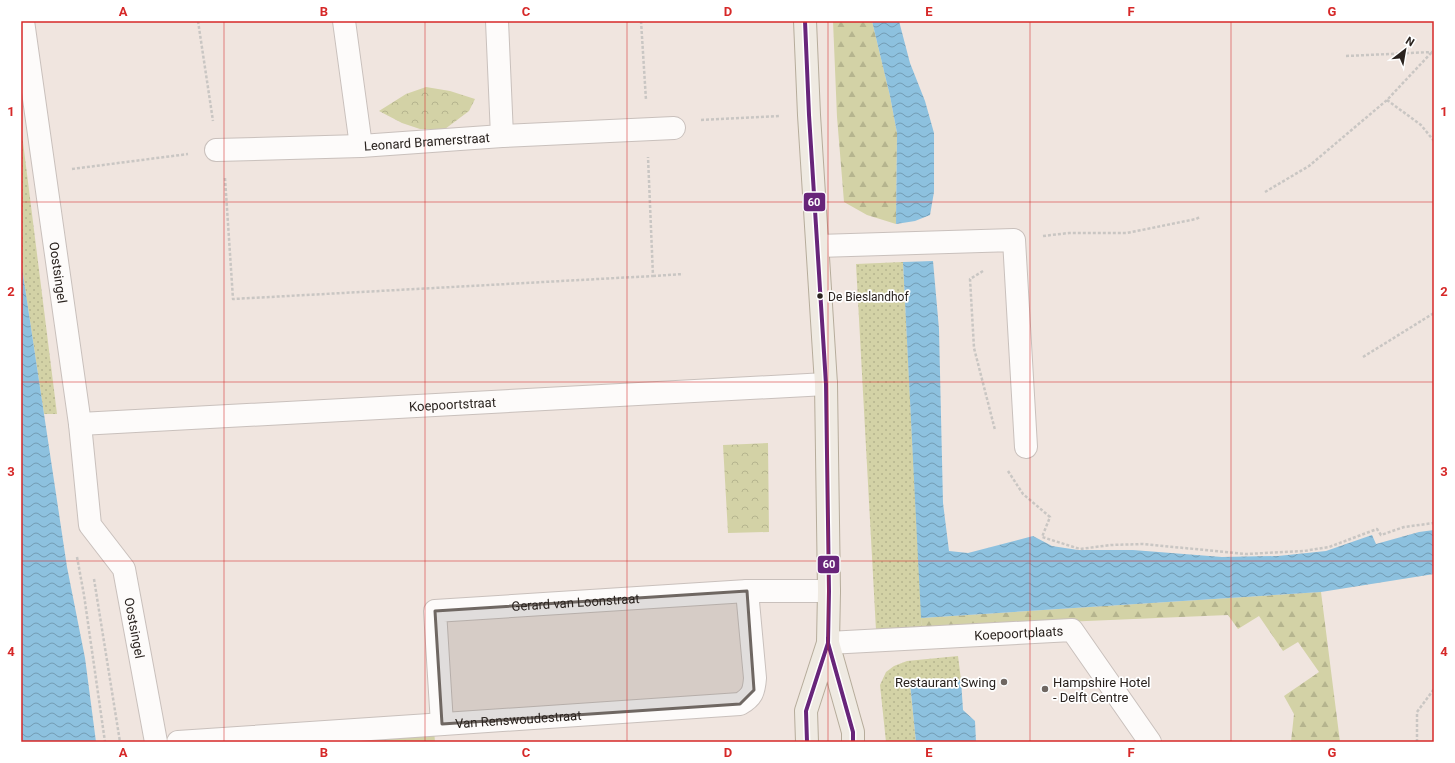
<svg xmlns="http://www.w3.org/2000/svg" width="1455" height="763" viewBox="0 0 1455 763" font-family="Roboto,sans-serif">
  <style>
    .grass { fill: url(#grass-dots) }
    .forest { fill: url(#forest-firs) }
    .park { fill: url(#park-crowns) }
    .water { fill: url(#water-waves) }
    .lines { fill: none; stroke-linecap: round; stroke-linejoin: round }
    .minor-casing { stroke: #c9c0bc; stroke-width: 24 }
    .major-casing { stroke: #b6ac9b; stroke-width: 24 }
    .path { stroke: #c9c6c3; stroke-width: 2.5; stroke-dasharray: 3 2; stroke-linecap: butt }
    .minor { stroke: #fdfbfa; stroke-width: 22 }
    .major { stroke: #efeae2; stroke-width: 22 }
    .bus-1-casing { stroke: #fff; stroke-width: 7 }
    .bus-1 { stroke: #68257a; stroke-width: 4 }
    .marked { fill: #6f6762; fill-opacity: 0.2; stroke: #6f6762; stroke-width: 3; stroke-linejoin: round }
    .grid { fill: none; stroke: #d62828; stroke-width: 1; stroke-opacity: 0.55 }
    .bus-dot { fill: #2a231f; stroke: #fff; stroke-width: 1.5 }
    .poi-dot { fill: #6f6762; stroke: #fff; stroke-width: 1.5 }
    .labels { text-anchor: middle; stroke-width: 3.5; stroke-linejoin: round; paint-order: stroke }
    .bus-label { font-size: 12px; fill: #2a231f; stroke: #fff; text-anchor: start }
    .street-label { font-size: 13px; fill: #2a231f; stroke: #fff }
    .poi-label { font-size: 13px; fill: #2a231f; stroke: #fff; text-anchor: end }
    .line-badge { stroke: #fff; stroke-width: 1.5 }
    .badge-label { font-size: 11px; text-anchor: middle; font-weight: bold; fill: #fff }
    .neatline { fill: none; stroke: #d62828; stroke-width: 1.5 }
    .grid-label { font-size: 13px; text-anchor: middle; font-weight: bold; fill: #d62828 }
  </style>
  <defs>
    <pattern id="grass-dots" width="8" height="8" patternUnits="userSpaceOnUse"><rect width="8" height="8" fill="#d3d2a6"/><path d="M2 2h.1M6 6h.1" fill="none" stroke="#b5b48e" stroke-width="1.8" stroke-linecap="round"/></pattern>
    <pattern id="forest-firs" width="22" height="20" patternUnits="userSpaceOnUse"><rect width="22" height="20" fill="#d3d2a6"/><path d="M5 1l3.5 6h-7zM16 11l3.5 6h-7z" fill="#b5b48e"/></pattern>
    <pattern id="park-crowns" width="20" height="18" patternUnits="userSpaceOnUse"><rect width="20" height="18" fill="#d3d2a6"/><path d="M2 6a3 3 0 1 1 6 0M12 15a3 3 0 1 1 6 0" fill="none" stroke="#b5b48e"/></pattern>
    <pattern id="water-waves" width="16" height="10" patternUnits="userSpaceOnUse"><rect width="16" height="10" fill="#8dc1df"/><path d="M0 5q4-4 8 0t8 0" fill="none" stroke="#739cb4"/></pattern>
  </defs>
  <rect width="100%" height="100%" fill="#f0e5df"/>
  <path class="grass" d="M 21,126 L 57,414 L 44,414 L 21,261 Z
    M 903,262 L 922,628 L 876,630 L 856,264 Z
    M 958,656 L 961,680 L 910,684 L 916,742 L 886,742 L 880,685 L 886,672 L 894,666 L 907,661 Z"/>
  <path class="forest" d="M 833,21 L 872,21 L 890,96 L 897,133 L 896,224 L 867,215 L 844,202 L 837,117 Z
    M 1321,592 L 1340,742 L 1291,742 L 1294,714 L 1284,696 L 1319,672 L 1298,642 L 1283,651 L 1259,616 L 1238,629 L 1228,615 L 922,628 L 921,618 Z"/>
  <path class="park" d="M 426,87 L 450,91 L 475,99 L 469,111 L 445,129 L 420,129 L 402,123 L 379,111 L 406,94 Z
    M 768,443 L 769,532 L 728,533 L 723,445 Z
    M 434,730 L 435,742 L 308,742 Z"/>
  <path class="water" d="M 872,21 L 899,21 L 910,63 L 925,101 L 934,133 L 934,192 L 930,215 L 915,221 L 896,224 L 897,133 L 890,96 Z
    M 21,261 L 67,567 L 85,658 L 96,742 L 21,742 Z
    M 933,261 L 939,329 L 943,503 L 949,551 L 968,553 L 1033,536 L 1052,546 L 1078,550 L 1133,550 L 1222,557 L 1278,556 L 1326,551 L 1372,535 L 1376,544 L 1419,532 L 1434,530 L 1434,574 L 1321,592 L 921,618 L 903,262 Z
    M 961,680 L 963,710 L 975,721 L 976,742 L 916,742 L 910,683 Z"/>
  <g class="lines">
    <g class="minor-casing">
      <g id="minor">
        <path id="s1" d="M 23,21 L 80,424 L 90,525 L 124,569 L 156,742"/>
        <path d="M 344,21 L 361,146"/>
        <path d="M 497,21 L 502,136"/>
        <path id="s2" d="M 216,150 L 361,146 L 502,136 L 674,128"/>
        <path d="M 818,246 L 1014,240 L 1026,447"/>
        <path id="s3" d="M 80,424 L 826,384"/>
        <path id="s4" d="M 828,643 L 1072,630 L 1150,742"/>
        <path id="s5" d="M 442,724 L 435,611 L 747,591 L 829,591"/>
        <path id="s6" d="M 178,742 L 740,704 C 752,697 754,692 755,678 L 747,591"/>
      </g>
    </g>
    <g class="major-casing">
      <path id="major" d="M 805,21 L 809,115 L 826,384 L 829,591 L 828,643 L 853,732 L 853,742
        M 807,742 L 806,711 L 828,643"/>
    </g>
    <path class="path" d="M 198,21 L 213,121
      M 641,21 L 646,100
      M 1346,56 L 1432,52
      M 1387,100 L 1421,125 L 1434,141
      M 701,120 L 780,116
      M 72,169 L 188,154
      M 225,178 L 233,299 L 653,276 L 648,157
      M 1265,192 L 1309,166 L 1387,100 L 1432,52
      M 1043,236 L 1069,233 L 1127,233 L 1196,219 L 1200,217
      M 983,271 L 970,279 L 974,348 L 995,430
      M 653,276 L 683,274
      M 1363,357 L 1434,313
      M 1008,471 L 1023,494 L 1050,517 L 1042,537 L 1080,549 L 1111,545 L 1143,544 L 1246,554 L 1304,551 L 1329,547 L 1377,529 L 1381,535 L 1404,527 L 1434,523
      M 77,557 L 84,595 L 105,742
      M 94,579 L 120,742
      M 1417,742 L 1417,712 L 1434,689"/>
    <use href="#minor" class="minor"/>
    <use href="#major" class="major"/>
    <g class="bus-1-casing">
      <path id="bus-1" d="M 805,21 L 809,115 L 826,384 L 829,591 L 828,643 L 806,711 L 807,742
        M 828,637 L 828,643 L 853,732 L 853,742"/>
    </g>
    <use href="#bus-1" class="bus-1"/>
  </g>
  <path class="marked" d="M 747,591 L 754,690 L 740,704 L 442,724 L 435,611 Z"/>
  <path class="grid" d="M 224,21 L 224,742M 425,21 L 425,742M 627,21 L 627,742M 828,21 L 828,742M 1030,21 L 1030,742M 1231,21 L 1231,742M 21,202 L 1434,202M 21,382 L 1434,382M 21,561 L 1434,561"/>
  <circle class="bus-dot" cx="820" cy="296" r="3.5"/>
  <g class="poi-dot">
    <circle cx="1004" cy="682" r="4"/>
    <circle cx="1045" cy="689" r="4"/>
  </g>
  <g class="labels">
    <g class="bus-label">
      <text x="828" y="301">De Bieslandhof</text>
    </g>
    <g class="street-label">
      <text dy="5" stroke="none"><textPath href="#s2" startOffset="211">Leonard Bramerstraat</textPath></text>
      <text dy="5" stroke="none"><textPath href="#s1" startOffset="254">Oostsingel</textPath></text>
      <text dy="5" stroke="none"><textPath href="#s3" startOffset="373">Koepoortstraat</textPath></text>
      <text dy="5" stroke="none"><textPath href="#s5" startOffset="254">Gerard van Loonstraat</textPath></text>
      <text dy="5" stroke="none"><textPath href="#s1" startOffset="624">Oostsingel</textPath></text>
      <text dy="5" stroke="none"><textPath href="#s4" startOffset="191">Koepoortplaats</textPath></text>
      <text dy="5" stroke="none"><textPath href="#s6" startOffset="341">Van Renswoudestraat</textPath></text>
    </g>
    <g class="poi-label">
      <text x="996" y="687">Restaurant Swing</text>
      <text x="1053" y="687" text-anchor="start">Hampshire Hotel<tspan x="1053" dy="15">- Delft Centre</tspan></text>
    </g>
  </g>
  <g class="line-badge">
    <rect x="803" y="192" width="23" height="20" rx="4" fill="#68257a"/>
    <rect x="817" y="555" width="23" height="19" rx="4" fill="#68257a"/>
  </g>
  <g class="badge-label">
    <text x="814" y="206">60</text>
    <text x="829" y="568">60</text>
  </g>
  <rect width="1455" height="763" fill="none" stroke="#ffffff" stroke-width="44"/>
  <g transform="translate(1405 50) rotate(31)" stroke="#ffffff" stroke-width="3" paint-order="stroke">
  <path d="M0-3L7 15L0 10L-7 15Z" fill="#2a231f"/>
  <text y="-6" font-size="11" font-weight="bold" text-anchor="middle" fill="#2a231f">N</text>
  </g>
  <rect x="22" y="22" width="1411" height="719" class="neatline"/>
  <g class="grid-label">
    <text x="123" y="16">A</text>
    <text x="324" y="16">B</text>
    <text x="526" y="16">C</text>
    <text x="728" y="16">D</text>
    <text x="929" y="16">E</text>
    <text x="1131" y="16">F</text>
    <text x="1332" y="16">G</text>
    <text x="11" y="116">1</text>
    <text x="1444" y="116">1</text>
    <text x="11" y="296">2</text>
    <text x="1444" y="296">2</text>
    <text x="11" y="476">3</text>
    <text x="1444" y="476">3</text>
    <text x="11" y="656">4</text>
    <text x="1444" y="656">4</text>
    <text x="123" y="757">A</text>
    <text x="324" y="757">B</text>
    <text x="526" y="757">C</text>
    <text x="728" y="757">D</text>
    <text x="929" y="757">E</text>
    <text x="1131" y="757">F</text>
    <text x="1332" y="757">G</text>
  </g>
</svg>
